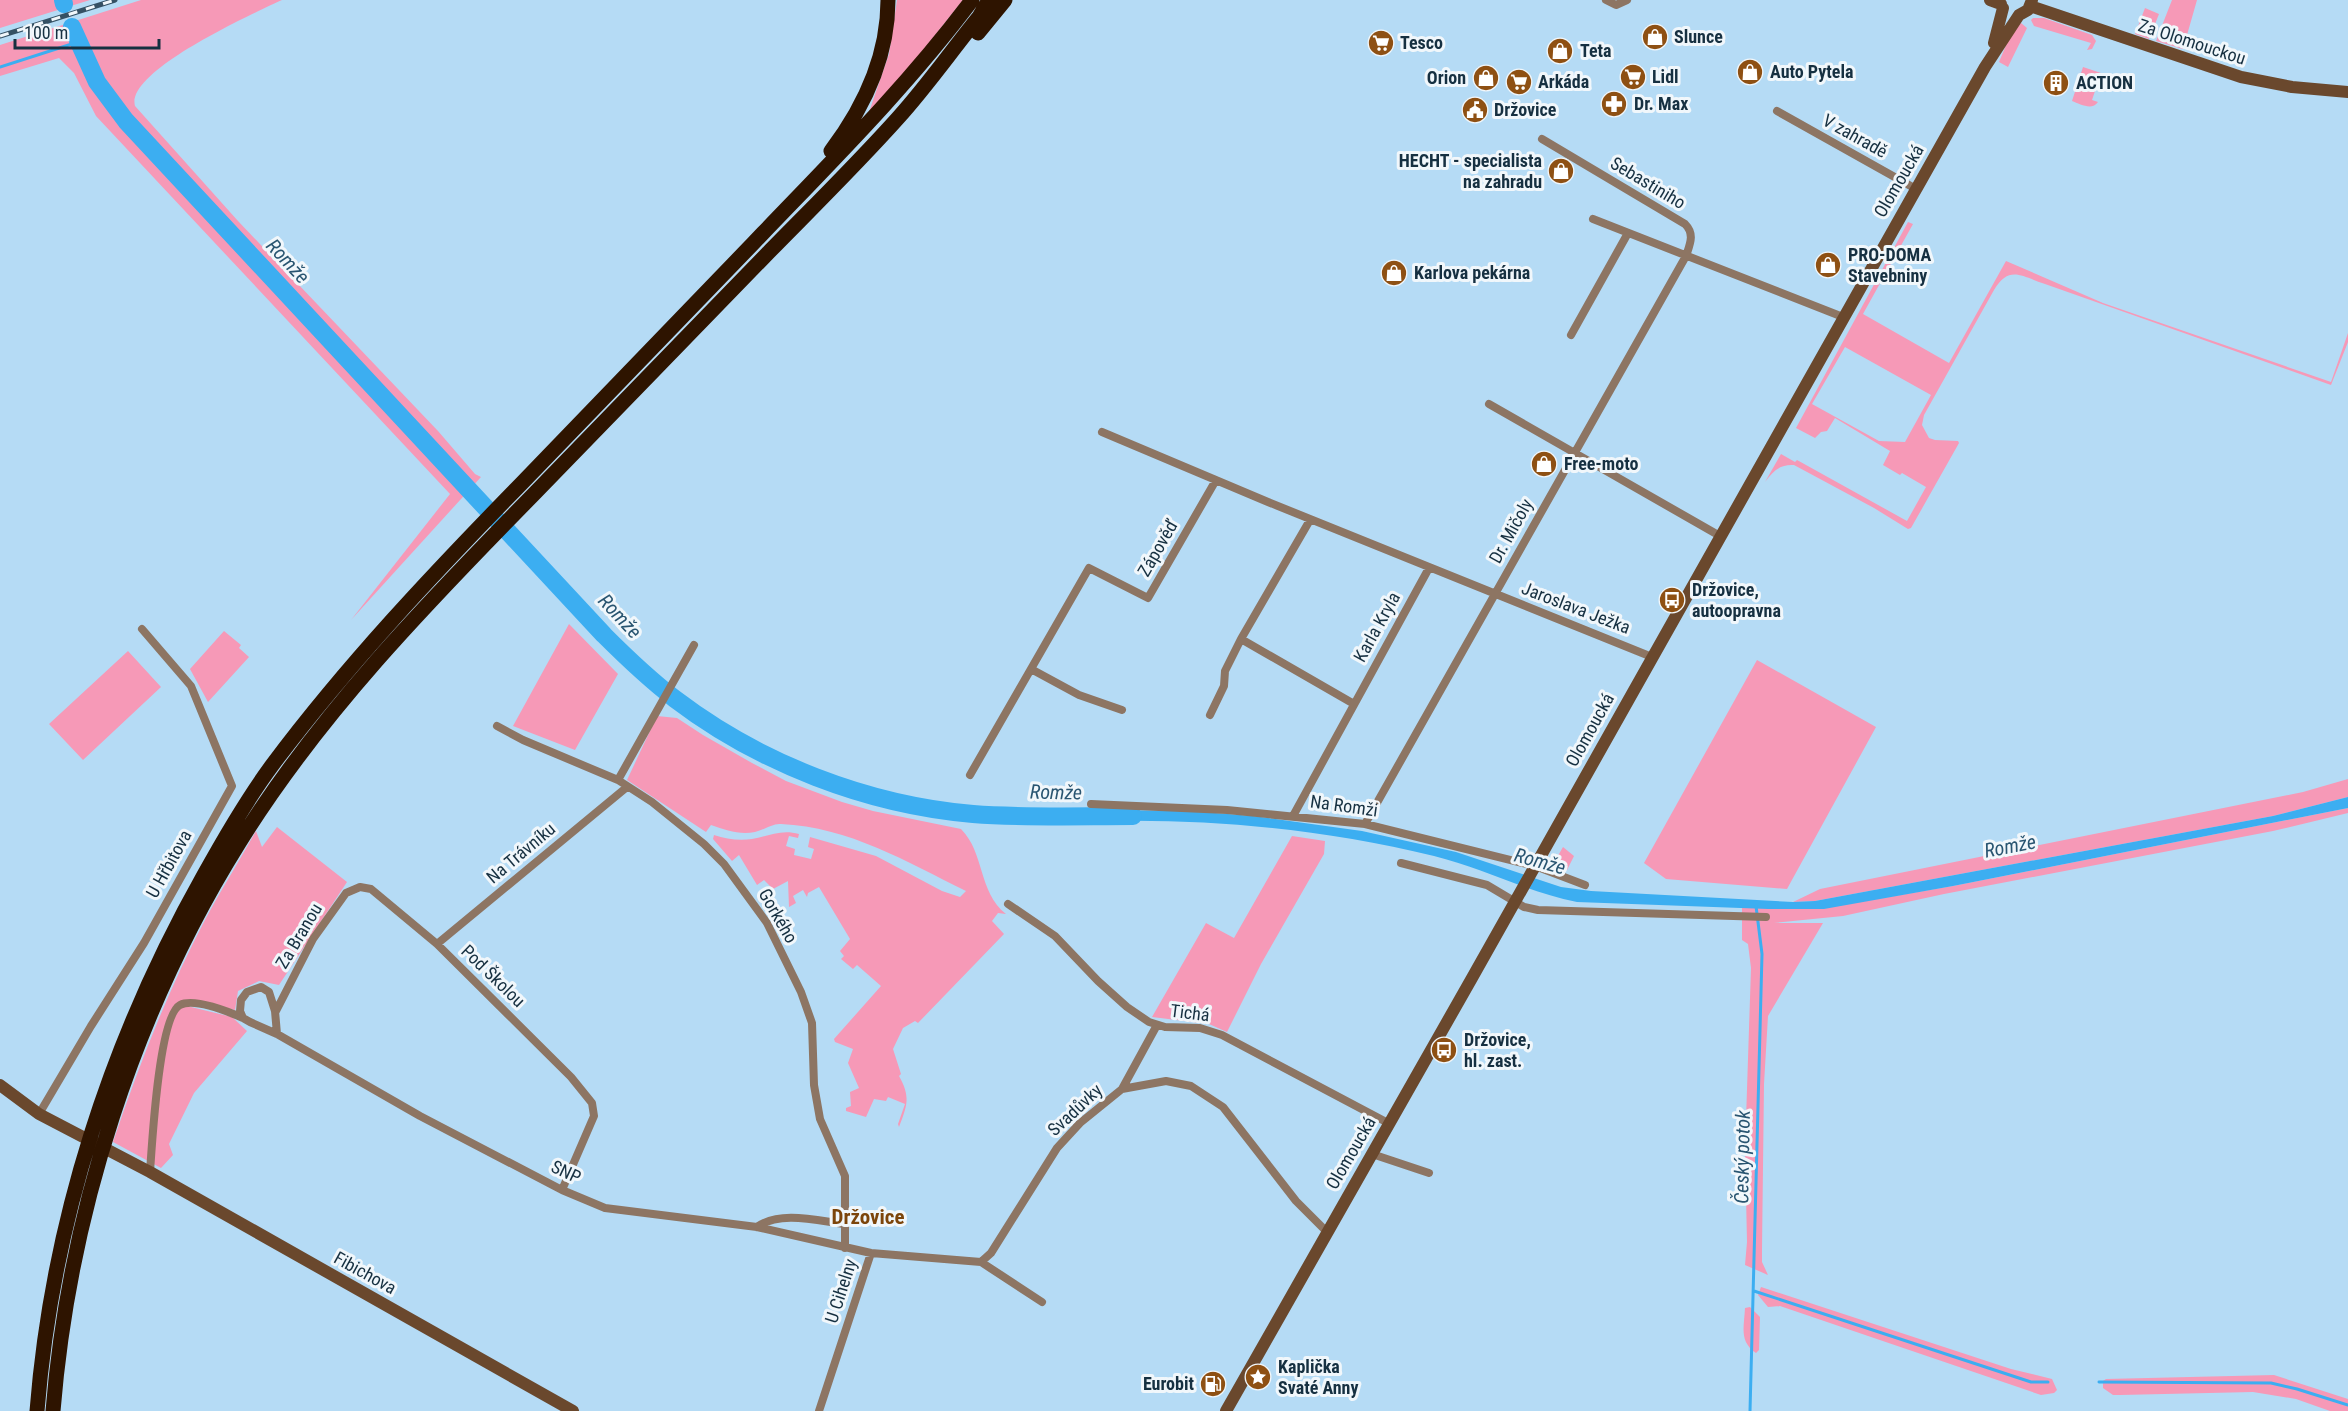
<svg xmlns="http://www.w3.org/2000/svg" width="2348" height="1411" viewBox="0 0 2348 1411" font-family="'Roboto Condensed',sans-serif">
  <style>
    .green { fill: #f699b7; fill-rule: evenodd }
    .water { fill: #3caef1 }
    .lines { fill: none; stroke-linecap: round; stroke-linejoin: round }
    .stream { stroke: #3caef1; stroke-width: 3 }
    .river { stroke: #3caef1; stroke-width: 18 }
    .street { stroke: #8d7563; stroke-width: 8 }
    .secondary { stroke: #6a482d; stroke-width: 12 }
    .highway { stroke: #2e1400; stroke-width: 15 }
    .rail-casing { stroke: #355164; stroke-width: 5 }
    .rail { stroke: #f1f7fb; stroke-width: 3; stroke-dasharray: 9; stroke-linecap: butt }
    .labels { text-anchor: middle; stroke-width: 6; stroke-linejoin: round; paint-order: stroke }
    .poi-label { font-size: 18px; font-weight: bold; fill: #163041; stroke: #f1f7fb; text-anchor: start }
    .street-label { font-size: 18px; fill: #163041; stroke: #f1f7fb }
    .water-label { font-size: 20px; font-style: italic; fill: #295571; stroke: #f1f7fb }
    .quarter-label { font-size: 21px; font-weight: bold; fill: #7c450b; stroke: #f1f7fb }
  </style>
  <rect width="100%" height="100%" fill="#b5dbf5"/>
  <path class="green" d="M 0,0 L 90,0 L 0,28 Z
    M 141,0 L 282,0 C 254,13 125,71 135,106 L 238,221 L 438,431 L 475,474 L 481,477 L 351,620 L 450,494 L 96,116 L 74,73 L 59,58 L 0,76 L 0,45 Z
    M 897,0 L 963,0 L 913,63 L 869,112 L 889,54 Z
    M 2172,0 L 2197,0 L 2183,49 L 2156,41 Z
    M 2145,8 L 2159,14 L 2149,39 L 2135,34 Z
    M 2033,18 L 2044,18 L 2092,35 L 2096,41 L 2092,49 L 2087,50 L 2091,43 L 2034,26 L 2031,20 Z
    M 2021,23 L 2027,28 L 2008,67 L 1999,62 L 2012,31 Z
    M 2083,67 L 2101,73 L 2092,100 L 2098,102 C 2092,111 2080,104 2072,101 Z
    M 1908,222 L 1913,224 L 1863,314 L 1949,363 L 2006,261 L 2103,303 L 2331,382 L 2348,333 L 2348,342 L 2331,385 L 2045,284 C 2021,276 2009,265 1994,290 L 1924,415 L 1922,425 L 1929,438 L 1935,440 L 1958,441 L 1959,443 L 1911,528 L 1908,529 L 1874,508 L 1794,465 C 1780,464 1773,471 1765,482 L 1781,454 L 1795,462 L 1797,460 L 1907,521 L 1926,487 L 1902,473 L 1900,475 L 1883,465 L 1890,451 L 1835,418 L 1827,431 L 1821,432 L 1815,438 L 1796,428 ZM 1845,347 L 1931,395 L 1905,442 L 1879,441 L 1812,404 Z
    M 569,624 L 618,674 L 575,750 L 513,726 Z
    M 224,631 L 241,645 L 239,648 L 249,657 L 208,702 L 190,669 Z
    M 128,651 L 161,687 L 83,760 L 49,724 Z
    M 1757,660 L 1876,727 L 1787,889 L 1666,879 L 1644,863 Z
    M 657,716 L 677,718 L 703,735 L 752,763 L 786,781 L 842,802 L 873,811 L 961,829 C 985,853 978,892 1006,914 L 998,913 L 992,921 L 1004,934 L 918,1023 L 915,1021 L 903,1028 L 893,1049 L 901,1074 L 899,1076 C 911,1097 907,1106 899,1127 L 898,1124 L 905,1104 L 888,1097 L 886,1101 L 874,1099 L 866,1117 L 846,1111 L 846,1108 L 851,1106 L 850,1092 L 859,1088 L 848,1063 L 853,1049 L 835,1042 L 834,1039 L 881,986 L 857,965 L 853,969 L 841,959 L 844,956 L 840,951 L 850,939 L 819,887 L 808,893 L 807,897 L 803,890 L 793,896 L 796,903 L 789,907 L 788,881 L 773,889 L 764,880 L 757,885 L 739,855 L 732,861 L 713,839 L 714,835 C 726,839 739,841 752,839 C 769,836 781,829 799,834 L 798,838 L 789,836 L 786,846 L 795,849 L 794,855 L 811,859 L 814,849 L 808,847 L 810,837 L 876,856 L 942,891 L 960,897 L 966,891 C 907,862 849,827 781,824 C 773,823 764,830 755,832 C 739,835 726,830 711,825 L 706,832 L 627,780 Z
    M 2348,779 L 2348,797 L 2273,816 L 1815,901 L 1793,902 L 1820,889 L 2303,792 Z
    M 2348,808 L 2348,813 L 2273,831 L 1944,894 L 1843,916 L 1774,923 L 1823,923 L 1768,1016 L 1764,1084 L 1762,1249 L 1762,1262 L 1768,1275 L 1745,1265 L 1747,1242 L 1745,1150 L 1751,968 L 1748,944 L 1742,940 L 1742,908 L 1824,908 L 1953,886 Z
    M 277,827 L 347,882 L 279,985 L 259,981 L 238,991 L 235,1010 L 195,1000 L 187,1006 L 232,1017 L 247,1031 L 194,1093 L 169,1144 L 173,1155 L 161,1168 L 113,1142 C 139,1065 168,990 206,918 C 222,888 240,860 256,831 L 262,847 Z
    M 1292,836 L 1325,841 L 1324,854 L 1261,964 L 1227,1032 L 1209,1024 L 1152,1017 L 1206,923 L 1234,938 Z
    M 1563,847 L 1574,856 L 1567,870 L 1556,864 L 1555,861 Z
    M 1761,1287 L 2011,1369 L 2052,1379 L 2057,1390 L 2054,1393 L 2041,1395 L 1780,1306 L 1768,1307 L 1758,1295 Z
    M 1750,1307 L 1760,1317 L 1759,1350 L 1756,1353 C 1739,1341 1744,1328 1745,1308 Z
    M 2274,1375 L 2348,1399 L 2348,1411 L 2330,1411 L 2296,1399 L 2253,1392 L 2120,1395 L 2113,1395 L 2103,1388 L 2103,1381 L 2106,1379 Z"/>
  <path class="water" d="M 2348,797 L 2348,808 L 1953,886 L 1824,909 L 1768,909 L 1577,902 C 1527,892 1483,868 1434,856 C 1327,830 1219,819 1109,821 L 1109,810 L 1190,811 L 1253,816 L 1362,831 L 1456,852 L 1561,887 L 1591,891 L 1793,902 L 1815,901 L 2273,816 Z"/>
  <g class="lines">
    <path class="stream" d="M 0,67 L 78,42
      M 1754,1291 L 2031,1382 L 2048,1382
      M 2099,1382 L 2271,1383 L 2297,1389 L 2348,1405
      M 1750,1411 L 1762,954 L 1756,906"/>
    <path class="river" d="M 63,0 L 64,4
      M 72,27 L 97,82 L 126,121 L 604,635 C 626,657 649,679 675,699 C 759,763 867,805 973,814 C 1026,818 1080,816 1133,816"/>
    <path class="street" d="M 1606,0 L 1616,5 L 1627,0
      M 1777,111 L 1916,189
      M 1593,219 L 1843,317
      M 1571,335 L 1628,233
      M 1489,404 L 1720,536
      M 1102,432 L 1268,502 L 1652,657
      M 1310,520 L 1241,639 L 1354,704
      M 1031,669 L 1079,695 L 1122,710
      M 1210,715 L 1224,686 L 1225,671 L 1241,639
      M 497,726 L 523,740 L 618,780 L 652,802 L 704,844 L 724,864 L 767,923 L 801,992 L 812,1023 L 814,1085 L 820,1119 L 845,1176 L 845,1248
      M 970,775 L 1089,568 L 1148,598 L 1216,480
      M 618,780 L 694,645
      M 1091,804 L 1227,810 L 1365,824 L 1535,866 L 1585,885
      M 1293,816 L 1429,568
      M 1365,824 L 1686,256 C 1690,244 1695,234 1685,224 L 1542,139
      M 1401,863 L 1487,885 L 1524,907 L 1538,910 L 1766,917
      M 1008,904 L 1055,936 L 1098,981 L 1127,1007 L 1149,1022 L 1165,1027 L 1200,1028 L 1222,1035 L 1390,1124
      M 437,944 L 627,787
      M 276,1011 L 313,939 L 346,893 L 360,887 L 371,889 L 437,944 L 571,1077 L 592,1103 L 594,1116 L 562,1190
      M 277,1034 L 275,1011 L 269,992 L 261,987 L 247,992 L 241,1000 L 240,1011 L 243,1018 L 250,1022 L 277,1034 L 420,1116 L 562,1190 L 605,1208 L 757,1227 L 871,1253 L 981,1262 L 1042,1302
      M 1122,1089 L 1157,1025
      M 39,1114 L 91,1026 L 144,943 L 232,786 L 191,686 L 142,629
      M 1372,1154 L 1429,1173
      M 150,1172 C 152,1144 159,1016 180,1005 C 194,998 229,1012 243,1018
      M 757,1227 C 780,1210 819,1221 845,1224
      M 981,1262 L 991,1253 L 1057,1148 L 1080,1123 L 1122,1089 L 1166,1081 L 1191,1086 L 1223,1107 L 1296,1201 L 1327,1232
      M 819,1411 L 871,1253"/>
    <path class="secondary" d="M 1990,0 L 2001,4
      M 2030,6 L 2241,77 L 2292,87 L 2348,92
      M 1994,43 L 2003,8
      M 0,1085 L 39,1114 L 150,1172 L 573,1411
      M 1226,1411 L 1472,978 L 1985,67 L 2019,15 L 2028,10 L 2032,0"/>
    <path class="highway" d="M 978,33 L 1005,0
      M 831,151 C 865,106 888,57 888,0
      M 37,1411 C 52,1222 111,1040 204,875 C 225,837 247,799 273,764 C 348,664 434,573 521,484 C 602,400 683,317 763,233 C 836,157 908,85 972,0
      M 53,1411 C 69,1214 134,1011 239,843 C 319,714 427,603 533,495 C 611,415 689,334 767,254 C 811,209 856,165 898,118 C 927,86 952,50 979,17 L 989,0"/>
    <g class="rail-casing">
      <path id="rail" d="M 0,36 L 115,0"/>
    </g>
    <use href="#rail" class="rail"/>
  </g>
  <defs>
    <g id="shop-disc" transform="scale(1.35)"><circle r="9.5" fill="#8e5013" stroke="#f1f7fb"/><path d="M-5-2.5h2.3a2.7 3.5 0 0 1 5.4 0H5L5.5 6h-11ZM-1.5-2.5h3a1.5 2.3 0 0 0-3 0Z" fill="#fff"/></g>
    <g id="supermarket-disc" transform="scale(1.35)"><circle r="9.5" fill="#8e5013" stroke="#f1f7fb"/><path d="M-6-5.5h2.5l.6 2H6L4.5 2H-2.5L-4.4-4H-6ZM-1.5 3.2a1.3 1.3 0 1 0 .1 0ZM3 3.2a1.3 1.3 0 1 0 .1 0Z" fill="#fff"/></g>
    <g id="building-disc" transform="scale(1.35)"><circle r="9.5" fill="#8e5013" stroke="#f1f7fb"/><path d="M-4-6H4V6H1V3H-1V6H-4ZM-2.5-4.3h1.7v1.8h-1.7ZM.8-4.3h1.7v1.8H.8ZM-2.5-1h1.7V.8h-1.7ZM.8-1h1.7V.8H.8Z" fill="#fff"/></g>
    <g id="pharmacy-disc" transform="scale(1.35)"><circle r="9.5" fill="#8e5013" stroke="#f1f7fb"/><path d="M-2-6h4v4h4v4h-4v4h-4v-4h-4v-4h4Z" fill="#fff"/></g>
    <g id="civic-disc" transform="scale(1.35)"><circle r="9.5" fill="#8e5013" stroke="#f1f7fb"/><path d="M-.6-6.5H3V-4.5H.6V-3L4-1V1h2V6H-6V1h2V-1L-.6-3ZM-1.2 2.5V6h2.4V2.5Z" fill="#fff"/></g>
    <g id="bus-disc" transform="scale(1.35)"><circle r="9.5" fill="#8e5013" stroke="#f1f7fb"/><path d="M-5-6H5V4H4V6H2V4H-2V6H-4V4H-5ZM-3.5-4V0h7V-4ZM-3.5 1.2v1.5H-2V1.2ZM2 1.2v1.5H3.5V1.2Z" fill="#fff"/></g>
    <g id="sight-disc" transform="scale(1.35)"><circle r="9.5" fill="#8e5013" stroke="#f1f7fb"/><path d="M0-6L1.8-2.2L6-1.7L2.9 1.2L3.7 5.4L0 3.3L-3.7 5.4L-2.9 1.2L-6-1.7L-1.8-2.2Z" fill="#fff"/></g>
    <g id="fuel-disc" transform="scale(1.35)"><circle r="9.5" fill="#8e5013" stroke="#f1f7fb"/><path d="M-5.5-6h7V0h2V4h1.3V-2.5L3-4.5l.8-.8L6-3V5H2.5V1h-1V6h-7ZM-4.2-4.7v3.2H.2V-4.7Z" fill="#fff"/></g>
  </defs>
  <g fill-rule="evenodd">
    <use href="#shop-disc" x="1655" y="37"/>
    <use href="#supermarket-disc" x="1381" y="43"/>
    <use href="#shop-disc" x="1560" y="51"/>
    <use href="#shop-disc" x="1750" y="72"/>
    <use href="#supermarket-disc" x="1633" y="77"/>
    <use href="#shop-disc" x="1486" y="78"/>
    <use href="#supermarket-disc" x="1519" y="82"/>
    <use href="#building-disc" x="2056" y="83"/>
    <use href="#pharmacy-disc" x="1614" y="104"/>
    <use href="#civic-disc" x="1475" y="110"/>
    <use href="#shop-disc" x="1561" y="171"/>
    <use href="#shop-disc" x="1828" y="265"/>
    <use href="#shop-disc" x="1394" y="273"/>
    <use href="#shop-disc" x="1544" y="464"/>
    <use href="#bus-disc" x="1672" y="600"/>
    <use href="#bus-disc" x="1444" y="1050"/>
    <use href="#sight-disc" x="1258" y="1377"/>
    <use href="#fuel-disc" x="1213" y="1384"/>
  </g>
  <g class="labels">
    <g class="poi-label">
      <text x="1674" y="43">Slunce</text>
      <text x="1400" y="49">Tesco</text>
      <text x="1580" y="57">Teta</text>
      <text x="1770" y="78">Auto Pytela</text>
      <text x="1652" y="83">Lidl</text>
      <text x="1466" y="84" text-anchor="end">Orion</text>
      <text x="1538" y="88">Arkáda</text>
      <text x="2076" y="89">ACTION</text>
      <text x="1634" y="110">Dr. Max</text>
      <text x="1494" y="116">Držovice</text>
      <text x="1542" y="167" text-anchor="end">HECHT - specialista<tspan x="1542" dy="21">na zahradu</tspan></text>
      <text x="1848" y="261">PRO-DOMA<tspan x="1848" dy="21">Stavebniny</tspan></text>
      <text x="1414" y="279">Karlova pekárna</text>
      <text x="1564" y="470">Free-moto</text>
      <text x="1692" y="596">Držovice,<tspan x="1692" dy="21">autoopravna</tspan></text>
      <text x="1464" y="1046">Držovice,<tspan x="1464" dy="21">hl. zast.</tspan></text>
      <text x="1278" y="1373">Kaplička<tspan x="1278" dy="21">Svaté Anny</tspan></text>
      <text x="1194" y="1390" text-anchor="end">Eurobit</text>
    </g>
    <g class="street-label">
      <text transform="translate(2192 42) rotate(18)" y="6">Za Olomouckou</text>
      <text transform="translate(1855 136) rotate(29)" y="6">V zahradě</text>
      <text transform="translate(1899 181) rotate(-60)" y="6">Olomoucká</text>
      <text transform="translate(1648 183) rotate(31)" y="6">Sebastiniho</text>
      <text transform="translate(1511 531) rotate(-61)" y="6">Dr. Mičoly</text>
      <text transform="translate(1158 548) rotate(-60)" y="6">Zápověď</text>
      <text transform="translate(1576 608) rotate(21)" y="6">Jaroslava Ježka</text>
      <text transform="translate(1377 627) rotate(-61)" y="6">Karla Kryla</text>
      <text transform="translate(1590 730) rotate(-61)" y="6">Olomoucká</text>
      <text transform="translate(1344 806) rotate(8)" y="6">Na Romži</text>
      <text transform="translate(521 853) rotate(-40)" y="6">Na Trávníku</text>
      <text transform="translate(169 864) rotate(-61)" y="6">U Hřbitova</text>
      <text transform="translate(778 916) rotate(60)" y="6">Gorkého</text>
      <text transform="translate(299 936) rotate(-59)" y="6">Za Branou</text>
      <text transform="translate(493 976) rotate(44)" y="6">Pod Školou</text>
      <text transform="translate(1190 1013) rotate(7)" y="6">Tichá</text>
      <text transform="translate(1075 1110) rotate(-43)" y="6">Svadůvky</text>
      <text transform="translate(1351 1153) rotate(-60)" y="6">Olomoucká</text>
      <text transform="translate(566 1172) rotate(25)" y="6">SNP</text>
      <text transform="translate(365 1273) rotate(29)" y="6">Fibichova</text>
      <text transform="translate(841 1291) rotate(-72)" y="6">U Cihelny</text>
    </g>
    <g class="water-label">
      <text transform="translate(288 261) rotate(47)" y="7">Romže</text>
      <text transform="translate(620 616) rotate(47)" y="7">Romže</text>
      <text transform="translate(1056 792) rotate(1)" y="7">Romže</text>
      <text transform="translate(2010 846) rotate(-11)" y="7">Romže</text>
      <text transform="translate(1540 861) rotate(15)" y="7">Romže</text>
      <text transform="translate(1742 1157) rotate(-89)" y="7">Český potok</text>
    </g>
    <g class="quarter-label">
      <text x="868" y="1224">Držovice</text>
    </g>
  </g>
  <path d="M15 39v9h144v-9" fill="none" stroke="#163041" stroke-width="3"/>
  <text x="24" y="39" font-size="18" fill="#163041" stroke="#f1f7fb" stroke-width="4.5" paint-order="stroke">100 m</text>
</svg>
